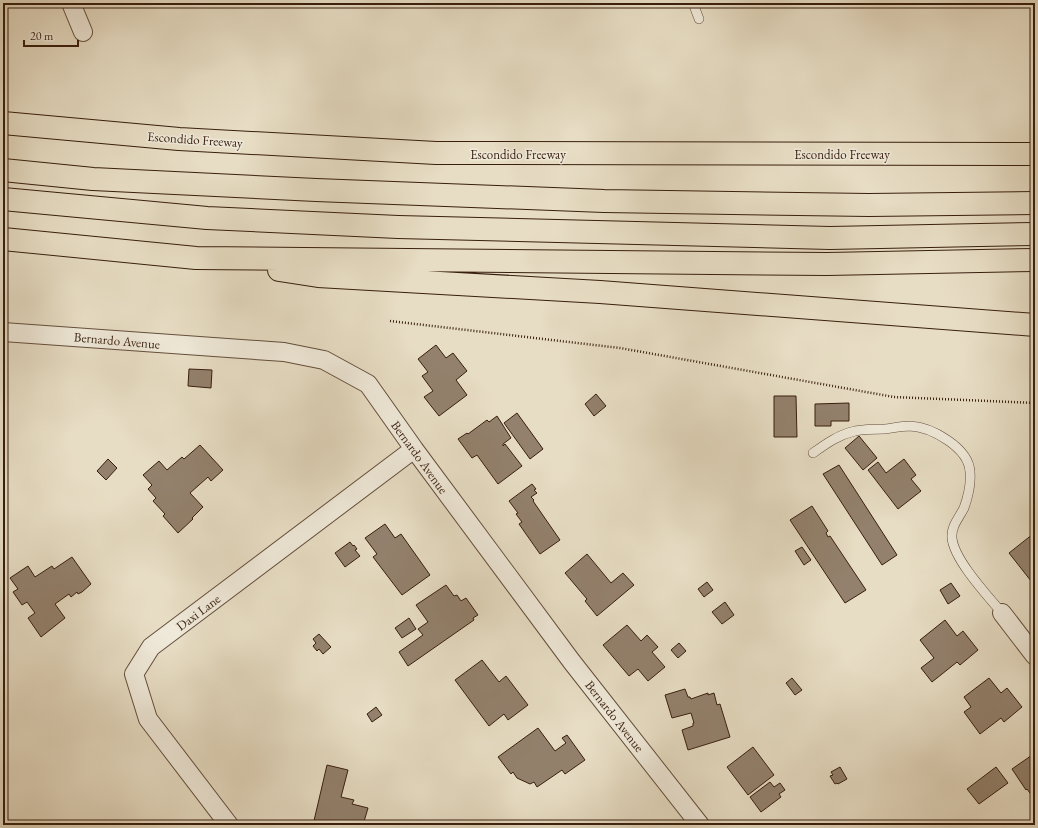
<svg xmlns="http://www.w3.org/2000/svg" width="1038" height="828" viewBox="0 0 1038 828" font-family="'EB Garamond',serif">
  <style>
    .building { fill: #93816d; stroke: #381e0e }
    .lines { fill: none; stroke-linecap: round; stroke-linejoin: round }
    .lane-casing { stroke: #644e3c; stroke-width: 10 }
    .street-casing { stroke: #644e3c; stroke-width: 20 }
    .highway-casing { stroke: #381e0e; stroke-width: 24 }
    .path { stroke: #381e0e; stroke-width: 2.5; stroke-dasharray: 1 2; stroke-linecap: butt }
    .lane { stroke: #efe9d9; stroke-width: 9 }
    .street { stroke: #efe9d9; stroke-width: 18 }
    .highway { stroke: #e7ddc4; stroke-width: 22 }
    .labels { text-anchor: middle; stroke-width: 3; stroke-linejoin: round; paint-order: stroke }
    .street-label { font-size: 13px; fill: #381e0e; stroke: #efe9d9 }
  </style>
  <rect width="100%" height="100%" fill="#e7ddc4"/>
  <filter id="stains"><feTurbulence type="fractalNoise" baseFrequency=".005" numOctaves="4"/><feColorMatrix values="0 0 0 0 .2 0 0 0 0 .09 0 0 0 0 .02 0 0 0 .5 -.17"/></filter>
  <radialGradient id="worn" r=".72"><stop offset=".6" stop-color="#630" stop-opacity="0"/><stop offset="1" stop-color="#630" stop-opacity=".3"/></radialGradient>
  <path class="building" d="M 436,345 L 446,358 L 453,353 L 467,371 L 456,380 L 467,395 L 439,416 L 424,397 L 433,391 L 422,376 L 428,372 L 418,359 Z
    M 189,369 L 212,370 L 211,388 L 188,386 Z
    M 596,394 L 606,406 L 594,416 L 585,404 Z
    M 774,396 L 796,396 L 797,437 L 774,437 Z
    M 849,403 L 849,421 L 831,421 L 831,426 L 815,426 L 815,404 Z
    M 517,413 L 543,449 L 530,459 L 504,423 Z
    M 497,416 L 511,438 L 503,444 L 503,446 L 505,444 L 522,466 L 498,484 L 477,455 L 472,458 L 458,439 L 467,433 L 468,434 L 487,420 L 489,422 Z
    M 859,436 L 877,458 L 863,470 L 845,448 Z
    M 200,445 L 223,470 L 211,481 L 208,477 L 190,493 L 203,507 L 192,518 L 193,519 L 178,533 L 163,516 L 165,514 L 153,501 L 156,498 L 148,489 L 152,485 L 143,475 L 159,461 L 167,470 L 182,457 L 184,459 Z
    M 108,459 L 117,468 L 106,480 L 97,471 Z
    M 904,459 L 916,475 L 911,479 L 921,491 L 898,509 L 868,470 L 878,462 L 886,473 Z
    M 839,465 L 897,555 L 882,565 L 823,474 Z
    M 532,484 L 536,489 L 534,490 L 537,493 L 531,497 L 534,500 L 533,501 L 560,540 L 540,554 L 519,524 L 522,522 L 516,514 L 518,513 L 509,501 Z
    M 812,506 L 828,531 L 826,533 L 828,537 L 830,536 L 866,590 L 845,603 L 790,520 Z
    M 385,524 L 395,538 L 401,534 L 430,575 L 402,595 L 373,557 L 377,554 L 365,538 Z
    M 1033,534 L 1035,537 L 1035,586 L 1009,553 Z
    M 350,542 L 353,546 L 354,545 L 357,549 L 355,550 L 360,556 L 345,567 L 335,553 Z
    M 802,547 L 811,560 L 804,565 L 795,551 Z
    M 587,554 L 611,583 L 623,573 L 634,585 L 597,616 L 585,601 L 587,599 L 565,573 Z
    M 72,557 L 91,584 L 82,592 L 78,594 L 77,592 L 71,597 L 69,594 L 55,604 L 65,618 L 41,637 L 28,618 L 35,613 L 27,602 L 22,605 L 13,592 L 18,589 L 10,578 L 28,566 L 35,577 L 52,566 L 54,569 Z
    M 707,582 L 713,590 L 704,597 L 698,589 Z
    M 951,583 L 960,596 L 948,604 L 940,590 Z
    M 446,585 L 454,596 L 457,595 L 461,601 L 466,598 L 478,615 L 473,618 L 474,620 L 408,666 L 399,652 L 423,635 L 418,629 L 428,622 L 416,605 Z
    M 725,602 L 734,615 L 722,624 L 712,612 Z
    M 409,618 L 416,629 L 402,638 L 395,628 Z
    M 945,620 L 957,636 L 963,631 L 978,650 L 960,665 L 957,662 L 932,682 L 921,668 L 934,658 L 920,640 Z
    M 627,625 L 641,641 L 647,635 L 658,647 L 652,652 L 665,667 L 648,681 L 638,669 L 629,676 L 603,645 Z
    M 319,634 L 331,647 L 323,654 L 319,649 L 317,651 L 313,646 L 316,643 L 313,639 Z
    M 679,643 L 686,651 L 678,658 L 671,650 Z
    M 482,660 L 499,682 L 506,676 L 528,705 L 508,720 L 504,714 L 489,726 L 455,680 Z
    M 792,678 L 802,690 L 795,695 L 786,683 Z
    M 989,678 L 1001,693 L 1007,688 L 1022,707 L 1004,722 L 1001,718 L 980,734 L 964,712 L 971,707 L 964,697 Z
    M 685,689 L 688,697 L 690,697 L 691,699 L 708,693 L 708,695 L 714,693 L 717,705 L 720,704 L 730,737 L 688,750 L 682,730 L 693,726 L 693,723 L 694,723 L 691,713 L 672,718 L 665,695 Z
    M 376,707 L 382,715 L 372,722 L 367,714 Z
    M 538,728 L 555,751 L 566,743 L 562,738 L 567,735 L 585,760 L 565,774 L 562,770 L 537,787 L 534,782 L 530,784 L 517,778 L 513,772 L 511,774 L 498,757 Z
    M 753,747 L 774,775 L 748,795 L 727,767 Z
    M 1035,753 L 1035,800 L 1027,789 L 1026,790 L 1012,769 Z
    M 327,765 L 348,770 L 341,797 L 354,800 L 352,804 L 368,808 L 363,825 L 313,825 Z
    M 840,767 L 847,779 L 838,784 L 837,783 L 835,784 L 830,776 L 833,775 L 831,772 Z
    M 996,767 L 1008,783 L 979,804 L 967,789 Z
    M 770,782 L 774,787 L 780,783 L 785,790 L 779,794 L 781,797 L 761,812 L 750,797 Z"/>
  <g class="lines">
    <g class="lane-casing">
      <path id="lane" d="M 693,3 L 699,19
        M 813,453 C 827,443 838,435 855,431 C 865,429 876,429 885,429 C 893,428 902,426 910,426 C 932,427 969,448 970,472 C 971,483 968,497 964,508 C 959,518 951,526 952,538 C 954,560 988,596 1002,613"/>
    </g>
    <g class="street-casing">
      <path id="street" d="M 71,3 L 83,32
        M 3,332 L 284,352 L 324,360 L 368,384 L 414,449 L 572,662 L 700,825
        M 1002,613 L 1035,656
        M 229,825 L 148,719 L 134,674 L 151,647 L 414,449"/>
    </g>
    <g class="highway-casing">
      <path id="highway" d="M 3,123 L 179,139 L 436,153 L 1035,154
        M 3,170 L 93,179 L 316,190 L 604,201 L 869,205 L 1035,203
        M 3,199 L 207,218 L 398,227 L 830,238 L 1035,234
        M 3,239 L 196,258 L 827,264 L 1035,260
        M 279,270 L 318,276 L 600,292 L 1035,325"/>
    </g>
    <path class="path" d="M 390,321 L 620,348 L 894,397 L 1035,403"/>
    <use href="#lane" class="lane"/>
    <use href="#street" class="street"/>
    <use href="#highway" class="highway"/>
  </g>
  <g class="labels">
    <g class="street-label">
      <text transform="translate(195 139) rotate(4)" y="5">Escondido Freeway</text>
      <text x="518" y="159">Escondido Freeway</text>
      <text x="842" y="159">Escondido Freeway</text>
      <text transform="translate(117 340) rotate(5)" y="5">Bernardo Avenue</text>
      <text transform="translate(420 457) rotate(54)" y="5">Bernardo Avenue</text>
      <text transform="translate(198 612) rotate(-37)" y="5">Daxi Lane</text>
      <text transform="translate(615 716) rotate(52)" y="5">Bernardo Avenue</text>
    </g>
  </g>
  <rect width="1038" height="828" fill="none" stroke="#e7ddc4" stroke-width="16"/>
  <rect x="4" y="4" width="1030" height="820" fill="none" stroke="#381e0e" stroke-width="2"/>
  <rect x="8" y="8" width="1022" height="812" fill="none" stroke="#381e0e"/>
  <path d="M24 40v6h54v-6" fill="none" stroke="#381e0e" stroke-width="2"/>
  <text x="30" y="40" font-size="12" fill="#381e0e" stroke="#efe9d9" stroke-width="3" paint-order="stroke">20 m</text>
  <rect width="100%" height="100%" filter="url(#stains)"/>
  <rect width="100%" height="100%" fill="url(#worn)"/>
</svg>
